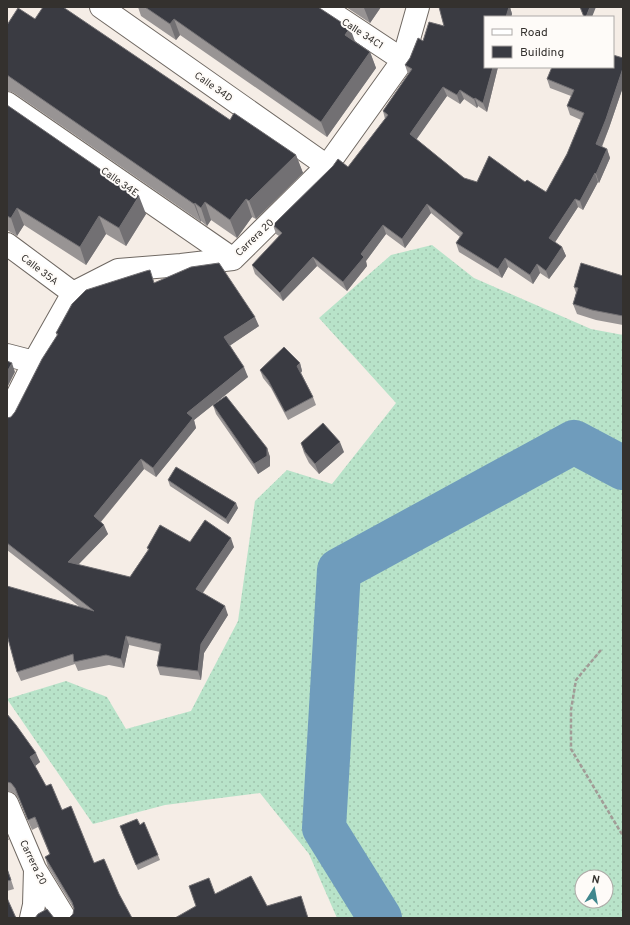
<svg xmlns="http://www.w3.org/2000/svg" width="630" height="925" viewBox="0 0 630 925" font-family="Overpass,sans-serif">
  <style>
    .grass { fill: url(#grass-dots); fill-rule: evenodd }
    .lines { fill: none; stroke-linecap: round; stroke-linejoin: round }
    .river { stroke: #6f9cbc; stroke-width: 44 }
    .street-casing { stroke: #6f6862; stroke-width: 24 }
    .path { stroke: #a19b96; stroke-width: 2.5; stroke-dasharray: 4 2; stroke-linecap: butt }
    .street { stroke: #fff; stroke-width: 22 }
    .wall { fill: #989494 }
    .shaded-wall { fill: #727073 }
    .building { fill: #3a3b42; stroke: #727073 }
    .labels { text-anchor: middle; stroke-width: 4; stroke-linejoin: round; paint-order: stroke }
    .street-label { font-size: 10px; fill: #34312e; stroke: #fefbf8 }
  </style>
  <defs>
    <pattern id="grass-dots" width="8" height="8" patternUnits="userSpaceOnUse"><rect width="8" height="8" fill="#b8e3c9"/><path d="M2 2h.1M6 6h.1" fill="none" stroke="#9fc3ad" stroke-width="1.8" stroke-linecap="round"/></pattern>
  </defs>
  <rect width="100%" height="100%" fill="#f5ede6"/>
  <path class="grass" d="M 432,245 L 474,278 L 591,329 L 623,335 L 623,918 L 337,918 L 309,854 L 260,793 L 165,805 L 93,824 L 7,699 L 66,681 L 107,697 L 126,729 L 191,711 L 238,621 L 255,501 L 287,470 L 332,484 L 396,403 L 319,318 L 391,255 ZM 582,877 L 606,877 L 606,901 L 582,901 Z"/>
  <g class="lines">
    <path class="river" d="M 380,918 L 324,828 L 339,570 L 574,442 L 623,468"/>
    <g class="street-casing">
      <path id="street" d="M 101,7 L 327,166
        M 323,7 L 403,60
        M 7,103 L 233,259
        M 7,244 L 73,293
        M 7,355 L 34,362
        M 7,416 L 34,362 L 73,293 L 118,270 L 181,265 L 233,259 L 327,166 L 403,60 L 418,7
        M 7,803 L 35,869 L 65,918
        M 31,918 L 34,905 L 35,869"/>
    </g>
    <path class="path" d="M 601,650 L 576,680 L 571,710 L 571,749 L 623,836"/>
    <use href="#street" class="street"/>
  </g>
  <path class="wall" d="M 138,7 L 318,7 L 355,41 L 370,52 L 376,68 L 327,137 L 180,35 L 176,40 L 141,16 Z
    M 346,7 L 381,7 L 370,23 Z
    M 439,7 L 510,7 L 512,14 L 511,17 L 485,17 L 485,67 L 498,67 L 487,112 L 478,106 L 477,108 L 464,99 L 460,104 L 447,96 L 416,139 L 464,178 L 477,182 L 489,156 L 525,182 L 527,180 L 546,192 L 567,154 L 581,120 L 570,115 L 567,106 L 571,96 L 550,88 L 547,79 L 552,67 L 613,67 L 613,55 L 623,58 L 623,87 L 609,128 L 602,147 L 607,149 L 610,158 L 599,183 L 598,182 L 583,210 L 578,207 L 555,242 L 562,247 L 566,256 L 549,279 L 540,273 L 533,284 L 508,267 L 502,278 L 459,252 L 456,243 L 460,237 L 431,213 L 405,248 L 386,234 L 366,261 L 367,266 L 347,291 L 317,266 L 283,301 L 255,274 L 252,265 L 279,236 L 276,234 L 273,225 L 333,166 L 338,159 L 348,167 L 385,119 L 383,111 L 408,74 L 405,65 L 410,58 L 418,38 L 423,41 L 429,22 L 444,26 Z
    M 35,19 L 230,120 L 296,155 L 303,173 L 256,219 L 252,217 L 237,238 L 211,220 L 207,226 L 201,221 L 201,222 L 14,93 L 8,91 L 7,91 L 7,25 Z
    M 7,105 L 146,214 L 126,246 L 106,234 L 86,265 L 24,225 L 17,236 L 7,230 Z
    M 623,276 L 623,325 L 596,320 L 577,314 L 573,304 L 576,293 L 574,287 Z
    M 154,283 L 259,326 L 230,345 L 248,377 L 194,420 L 196,428 L 156,477 L 144,469 L 101,522 L 108,534 L 78,565 L 130,577 L 148,550 L 147,548 L 190,542 L 234,547 L 203,593 L 228,615 L 204,653 L 201,680 L 160,675 L 157,666 L 160,652 L 129,645 L 124,668 L 109,665 L 78,671 L 75,664 L 21,681 L 17,672 L 80,607 L 7,550 L 7,418 L 11,417 L 15,412 L 57,336 L 56,333 Z
    M 300,363 L 302,371 L 301,373 L 313,397 L 316,405 L 288,420 L 271,388 L 263,378 L 260,370 Z
    M 213,405 L 267,448 L 270,457 L 270,466 L 258,474 L 216,414 Z
    M 301,443 L 344,452 L 319,474 L 309,463 L 304,453 Z
    M 168,480 L 238,508 L 228,524 L 170,486 Z
    M 7,714 L 40,762 L 35,766 L 46,786 L 62,810 L 94,863 L 73,914 L 74,909 L 48,867 L 45,857 L 50,855 L 38,827 L 32,830 L 18,798 L 14,793 L 7,791 Z
    M 140,825 L 158,855 L 160,860 L 138,870 L 122,832 Z
    M 7,834 L 9,840 L 7,840 Z
    M 7,867 L 14,889 L 7,891 Z"/>
  <path class="shaded-wall" d="M 365,7 L 381,7 L 370,23 L 364,8 Z
    M 509,7 L 510,7 L 512,14 L 511,17 L 506,17 Z
    M 590,7 L 596,7 L 592,17 L 586,17 Z
    M 174,19 L 180,35 L 176,40 L 170,24 Z
    M 350,28 L 356,44 L 345,35 Z
    M 370,52 L 376,68 L 327,137 L 321,122 Z
    M 493,67 L 498,67 L 487,112 L 483,103 Z
    M 623,68 L 623,87 L 609,128 L 599,153 L 596,144 Z
    M 443,87 L 447,96 L 414,143 L 410,134 Z
    M 460,90 L 464,99 L 460,104 L 457,95 Z
    M 475,98 L 478,106 L 477,108 L 474,99 Z
    M 607,149 L 610,158 L 599,183 L 596,174 Z
    M 296,155 L 303,173 L 256,219 L 249,201 Z
    M 595,173 L 598,182 L 583,210 L 580,201 Z
    M 139,196 L 146,214 L 126,246 L 119,228 Z
    M 246,199 L 252,217 L 237,238 L 230,220 Z
    M 575,199 L 578,207 L 552,247 L 549,238 Z
    M 205,202 L 211,220 L 207,226 L 201,208 Z
    M 195,203 L 201,221 L 201,222 L 194,204 Z
    M 427,204 L 431,213 L 405,248 L 402,239 Z
    M 17,208 L 24,225 L 17,236 L 11,218 Z
    M 99,216 L 106,234 L 86,265 L 80,247 Z
    M 383,225 L 386,234 L 366,261 L 367,266 L 347,291 L 343,282 L 361,254 Z
    M 562,247 L 566,256 L 549,279 L 546,271 Z
    M 313,257 L 317,266 L 283,301 L 280,293 Z
    M 505,258 L 508,267 L 502,278 L 498,269 Z
    M 537,264 L 540,273 L 533,284 L 530,275 Z
    M 255,317 L 259,326 L 228,347 L 224,337 Z
    M 12,363 L 15,372 L 7,388 L 7,372 Z
    M 300,363 L 302,371 L 300,374 L 297,366 Z
    M 244,367 L 248,377 L 194,420 L 196,428 L 156,477 L 153,468 L 187,413 Z
    M 340,442 L 344,452 L 319,474 L 315,464 Z
    M 267,448 L 270,457 L 270,466 L 258,474 L 254,464 Z
    M 141,459 L 144,469 L 98,525 L 94,516 Z
    M 236,503 L 238,508 L 228,524 L 226,519 Z
    M 104,525 L 108,534 L 71,572 L 68,562 Z
    M 231,538 L 234,547 L 199,598 L 196,589 Z
    M 225,606 L 228,615 L 204,653 L 201,680 L 198,671 L 201,644 Z
    M 126,636 L 129,645 L 124,668 L 121,659 Z
    M 36,753 L 40,762 L 34,767 L 30,757 Z"/>
  <path class="building" d="M 43,7 L 63,7 L 230,120 L 234,113 L 296,155 L 249,201 L 246,199 L 230,220 L 205,202 L 201,208 L 195,203 L 194,204 L 7,75 L 7,25 L 18,8 L 35,19 Z
    M 145,7 L 318,7 L 350,28 L 345,35 L 370,52 L 321,122 L 174,19 L 170,24 Z
    M 439,7 L 509,7 L 506,17 L 485,17 L 485,67 L 493,67 L 483,103 L 475,98 L 474,99 L 460,90 L 457,95 L 443,87 L 410,134 L 464,178 L 477,182 L 489,156 L 525,182 L 527,180 L 546,192 L 567,154 L 584,113 L 567,106 L 574,90 L 547,79 L 552,67 L 613,67 L 613,55 L 623,58 L 623,68 L 606,119 L 596,144 L 607,149 L 596,174 L 595,173 L 580,201 L 575,199 L 549,238 L 562,247 L 546,271 L 537,264 L 530,275 L 505,258 L 498,269 L 456,243 L 463,233 L 427,204 L 402,239 L 383,225 L 361,254 L 364,257 L 343,282 L 313,257 L 280,293 L 252,265 L 282,233 L 273,225 L 333,166 L 338,159 L 348,167 L 388,115 L 383,111 L 412,69 L 405,65 L 410,58 L 418,38 L 423,41 L 429,22 L 444,26 Z
    M 580,7 L 590,7 L 586,17 L 584,17 Z
    M 7,105 L 139,196 L 119,228 L 99,216 L 80,247 L 17,208 L 11,218 L 7,216 Z
    M 219,263 L 255,317 L 224,337 L 244,367 L 187,413 L 193,418 L 153,468 L 141,459 L 94,516 L 104,525 L 68,562 L 130,577 L 149,549 L 147,548 L 160,525 L 190,542 L 205,520 L 231,538 L 196,589 L 225,606 L 201,644 L 198,671 L 157,666 L 161,644 L 126,636 L 121,659 L 106,655 L 74,662 L 73,654 L 17,672 L 7,635 L 7,586 L 94,611 L 7,543 L 7,418 L 11,417 L 15,412 L 42,359 L 58,334 L 56,333 L 72,304 L 86,290 L 146,271 L 150,270 L 154,283 L 191,267 Z
    M 581,263 L 623,276 L 623,316 L 592,310 L 573,304 L 578,288 L 574,287 Z
    M 284,347 L 300,363 L 297,366 L 313,397 L 285,412 L 268,380 L 260,370 Z
    M 7,361 L 12,363 L 7,372 Z
    M 226,396 L 267,448 L 267,456 L 254,464 L 213,405 Z
    M 323,423 L 340,442 L 315,464 L 305,452 L 301,443 Z
    M 176,467 L 236,503 L 226,519 L 168,480 Z
    M 7,714 L 16,725 L 36,753 L 30,757 L 46,786 L 51,784 L 62,810 L 71,806 L 94,863 L 104,859 L 119,894 L 132,918 L 69,918 L 73,914 L 74,908 L 72,902 L 45,857 L 50,854 L 35,817 L 28,820 L 15,788 L 11,783 L 7,782 Z
    M 137,819 L 140,825 L 144,822 L 158,855 L 136,865 L 120,826 Z
    M 7,869 L 11,880 L 7,881 Z
    M 251,876 L 267,906 L 301,896 L 308,918 L 175,918 L 196,906 L 189,886 L 209,878 L 215,894 Z
    M 7,898 L 16,918 L 7,918 Z
    M 47,909 L 54,918 L 35,918 L 38,914 Z"/>
  <g class="labels">
    <g class="street-label">
      <text transform="translate(363 33) rotate(33)" y="4">Calle 34C1</text>
      <text transform="translate(214 86) rotate(35)" y="4">Calle 34D</text>
      <text transform="translate(120 181) rotate(35)" y="4">Calle 34E</text>
      <text transform="translate(254 237) rotate(-44)" y="4">Carrera 20</text>
      <text transform="translate(40 269) rotate(37)" y="4">Calle 35A</text>
      <text transform="translate(34 862) rotate(64)" y="4">Carrera 20</text>
    </g>
  </g>
  <rect width="630" height="925" fill="none" stroke="#34312e" stroke-width="16"/>
  <rect x="484" y="16" width="130" height="52" fill="#fefbf8" stroke="#adaaa7"/>
  <rect x="492" y="29" width="20" height="6" fill="#ffffff" stroke="#adaaa7"/>
  <text x="520" y="36" font-size="12" fill="#34312e">Road</text>
  <rect x="492" y="46" width="20" height="12" fill="#3a3b42" stroke="#adaaa7"/>
  <text x="520" y="56" font-size="12" fill="#34312e">Building</text>
  <g transform="translate(594 889) rotate(11)"><circle r="19" fill="#fefbf8" stroke="#adaaa7"/>
  <path d="M0-3L7 15L0 10L-7 15Z" fill="#40878e"/>
  <text y="-6" font-size="11" font-weight="bold" text-anchor="middle" fill="#34312e">N</text>
  </g>
</svg>
